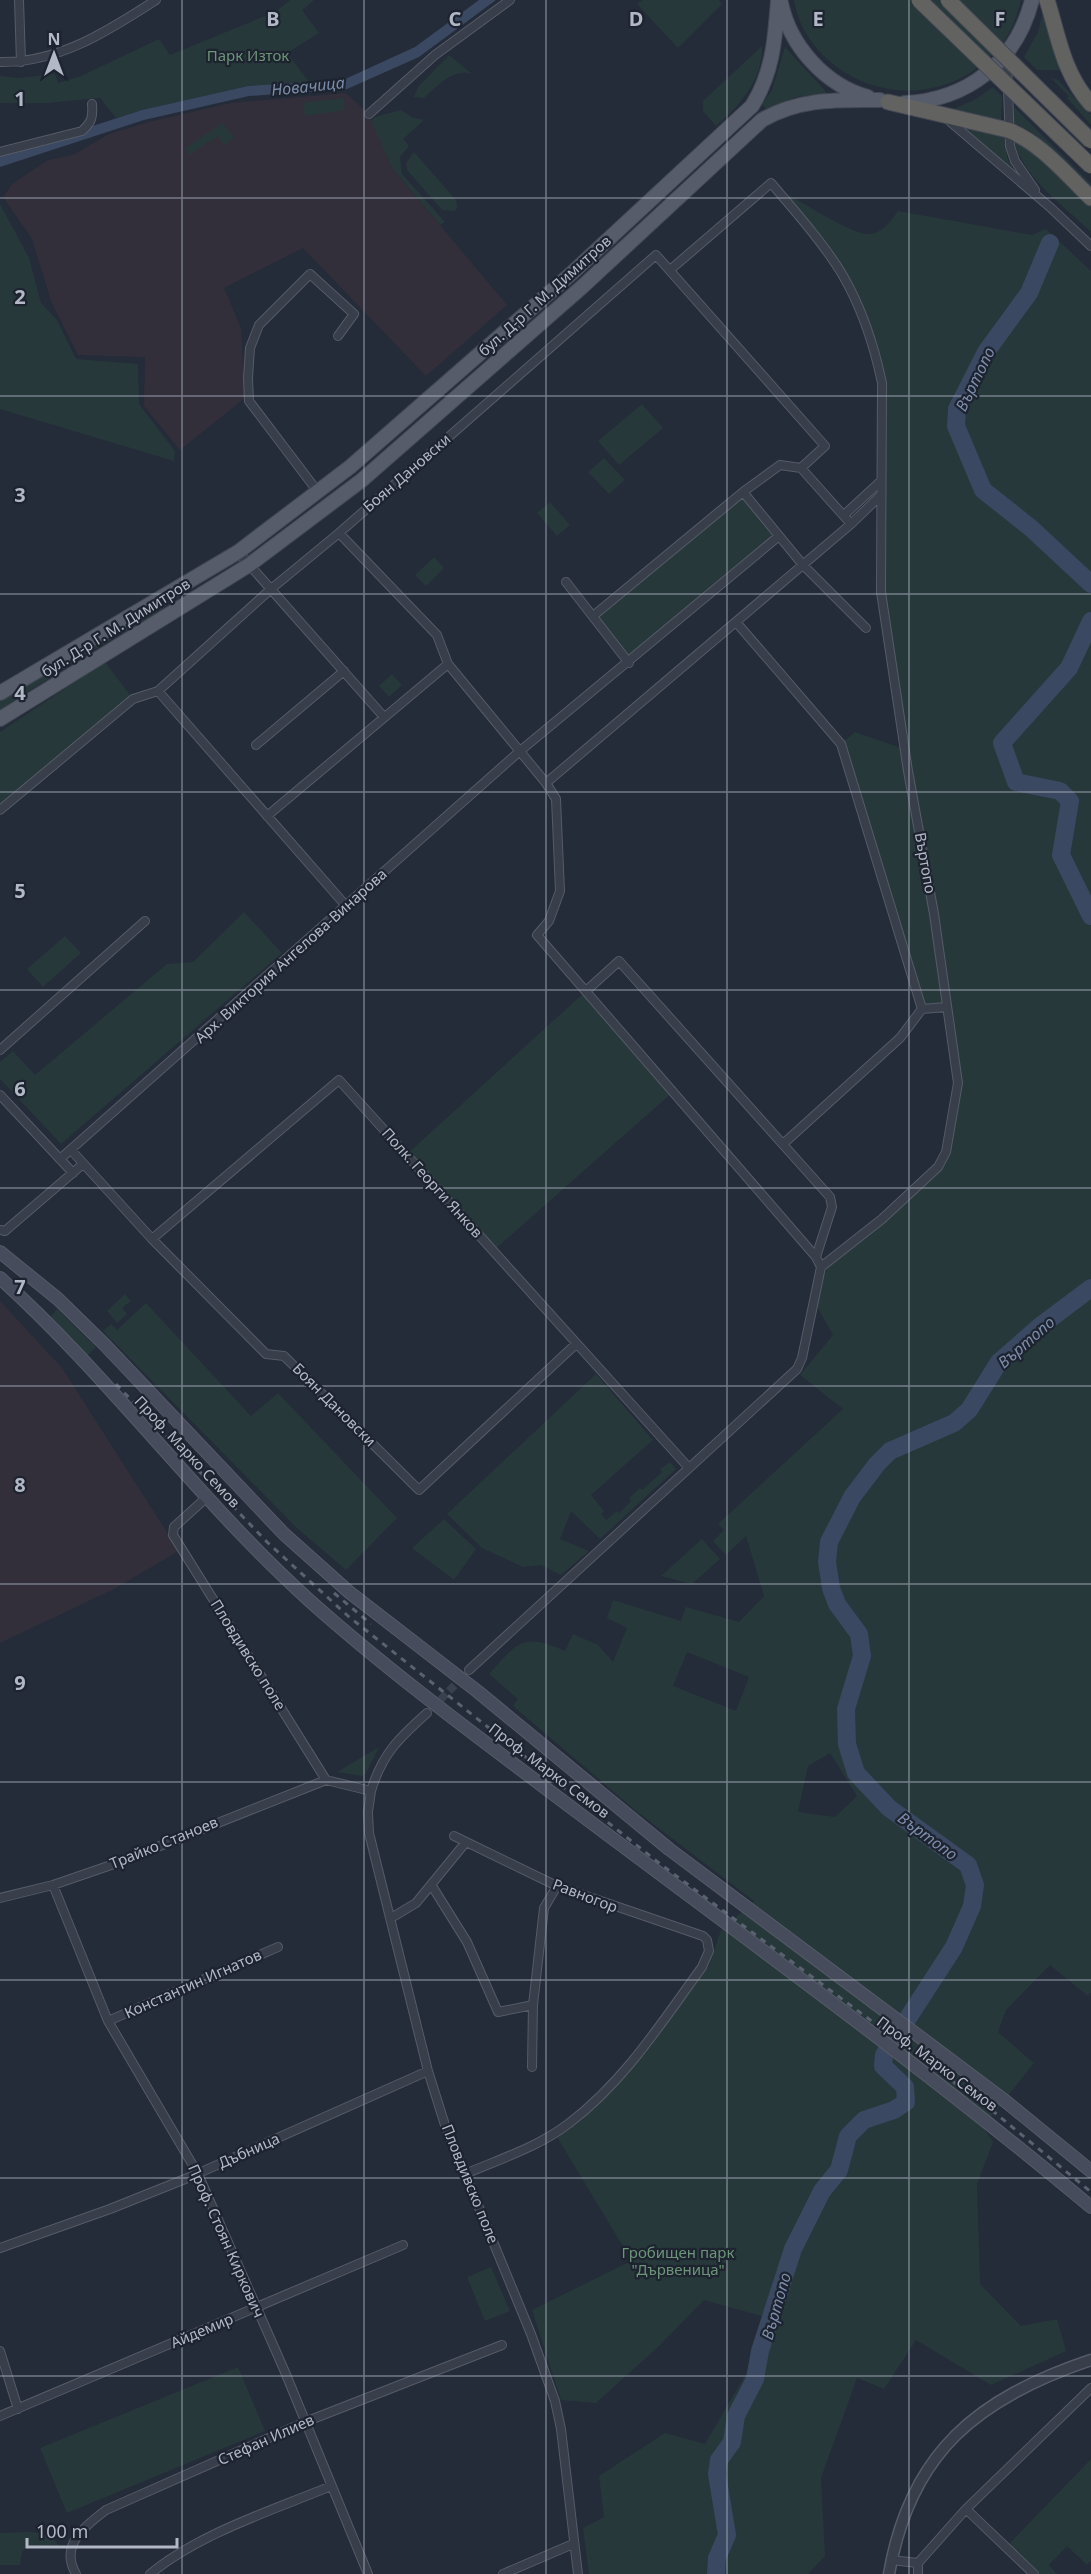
<svg xmlns="http://www.w3.org/2000/svg" width="1091" height="2574" viewBox="0 0 1091 2574" font-family="'Noto Sans',sans-serif">
  <style>
    .medical { fill: #322f3b }
    .green { fill: #27383b; fill-rule: evenodd }
    .water { fill: #3a4861 }
    .lines { fill: none; stroke-linecap: round; stroke-linejoin: round }
    .river { stroke: #3a4861; stroke-width: 18 }
    .minor-tunnel { stroke: #39404e; stroke-width: 8; stroke-dasharray: 8 4; stroke-linecap: butt }
    .minor-casing { stroke: #565b68; stroke-width: 10 }
    .tertiary-casing { stroke: #565b68; stroke-width: 13 }
    .secondary-casing { stroke: #565b68; stroke-width: 14 }
    .primary-casing { stroke: #414753; stroke-width: 16 }
    .trunk-casing { stroke: #434855; stroke-width: 17 }
    .minor { stroke: #383e4a; stroke-width: 8 }
    .tertiary { stroke: #383e4a; stroke-width: 10 }
    .secondary { stroke: #464c5c; stroke-width: 12 }
    .primary { stroke: #565c6a; stroke-width: 14 }
    .trunk { stroke: #626260; stroke-width: 15 }
    .rail { stroke: #5a6171; stroke-width: 3; stroke-dasharray: 6 6; stroke-linecap: butt }
    .trunk-bridge-casing { stroke: #434855; stroke-width: 17; stroke-linecap: butt }
    .trunk-bridge { stroke: #626260; stroke-width: 15 }
    .grid { fill: none; stroke: #b3b8c6; stroke-width: 1.5; stroke-opacity: 0.55 }
    .labels { text-anchor: middle; stroke-width: 4.5; stroke-linejoin: round; paint-order: stroke }
    .park-label { font-size: 15px; fill: #6c9578; stroke: #1d232f }
    .street-label { font-size: 15px; fill: #b3b8c6; stroke: #1d232f }
    .water-label { font-size: 16px; font-style: italic; fill: #7c8dab; stroke: #1d232f }
    .grid-label { font-size: 20px; text-anchor: middle; font-weight: bold; fill: #b3b8c6; stroke: #1d232f; stroke-width: 4.5; stroke-linejoin: round; paint-order: stroke }
  </style>
  <rect width="100%" height="100%" fill="#242b39"/>
  <path class="medical" d="M 346,93 L 369,114 L 392,168 L 507,305 L 426,376 L 303,248 L 224,288 L 241,328 L 245,398 L 180,450 L 144,406 L 145,357 L 78,355 L 51,301 L 32,239 L 3,197 L 12,184 L 48,160 L 73,155 L 109,134 L 149,122 L 231,103 Z
    M 0,1301 L 62,1368 L 179,1551 L 114,1589 L 0,1643 Z"/>
  <path class="green" d="M 290,0 L 314,0 L 302,10 L 319,33 L 287,53 L 309,82 L 248,86 L 142,110 L 116,118 L 100,98 L 46,103 L 0,103 L 0,76 L 18,78 L 55,74 L 58,83 L 81,76 L 159,39 L 170,55 L 275,12 Z
    M 643,0 L 719,0 L 722,4 L 678,48 L 637,4 Z
    M 794,0 L 1021,0 C 1017,14 1014,26 1006,38 C 1000,49 990,57 981,65 C 934,103 866,98 823,55 C 808,40 797,21 794,0 Z
    M 1043,11 L 1060,69 L 1059,70 L 1037,70 L 1024,57 L 1038,32 Z
    M 762,46 C 763,79 740,106 716,126 L 703,111 L 703,101 Z
    M 785,47 L 828,94 L 796,97 L 767,110 L 762,104 L 772,90 Z
    M 449,55 L 472,74 C 452,68 438,86 424,98 L 414,97 L 418,87 Z
    M 1050,77 L 1058,80 L 1091,115 L 1091,125 L 1067,98 L 1069,96 Z
    M 993,87 L 1002,96 L 1001,120 L 947,112 L 976,99 Z
    M 343,98 L 345,110 L 305,116 L 303,103 Z
    M 1014,107 L 1091,184 L 1091,190 L 1031,132 L 1014,123 Z
    M 401,110 L 413,118 L 421,119 L 423,121 L 403,139 L 409,146 L 400,157 L 402,174 L 445,222 L 440,225 L 392,168 L 371,121 L 375,117 Z
    M 223,123 L 234,138 L 224,145 L 218,136 L 189,155 L 185,148 Z
    M 964,126 L 1003,133 L 1008,160 L 1018,176 Z
    M 1016,136 L 1091,204 L 1091,232 C 1062,204 1023,178 1013,138 Z
    M 414,152 L 456,200 L 457,207 L 455,211 L 442,210 L 407,170 L 406,163 Z
    M 789,195 C 805,204 853,235 869,234 C 883,233 891,221 898,211 L 1032,235 L 1046,229 L 1091,271 L 1091,1992 L 1088,1996 L 1050,1965 L 1006,2010 L 998,2032 L 1034,2063 L 983,2127 L 993,2142 L 977,2184 L 980,2284 L 1021,2326 L 1057,2319 L 1066,2351 L 991,2385 L 916,2340 L 884,2389 L 857,2378 L 821,2478 L 825,2556 L 808,2574 L 589,2574 L 583,2528 L 604,2517 L 599,2476 L 665,2433 L 705,2444 L 746,2374 L 765,2317 L 704,2300 L 658,2347 L 596,2403 L 561,2400 L 532,2310 L 629,2262 L 630,2258 L 557,2137 L 580,2119 L 641,2057 L 709,1966 L 721,1930 L 754,1901 L 635,1810 L 513,1706 L 518,1699 L 489,1674 C 518,1642 522,1632 565,1651 L 573,1634 L 598,1645 L 613,1662 L 627,1628 L 607,1618 L 613,1600 L 681,1621 L 686,1607 L 739,1622 L 764,1596 L 746,1536 L 726,1555 L 713,1541 L 724,1530 L 718,1524 L 843,1409 L 800,1375 L 833,1335 L 816,1305 L 819,1284 L 829,1266 L 909,1197 L 946,1151 L 958,1083 L 946,1007 L 922,1009 L 841,744 L 855,732 L 904,749 L 881,592 L 882,383 L 876,354 L 842,274 L 785,199 ZM 687,1652 L 749,1677 L 736,1711 L 673,1686 ZM 830,1753 L 857,1796 L 835,1817 L 798,1812 L 808,1766 Z
    M 0,204 L 29,258 L 41,303 L 57,320 L 76,359 L 138,364 L 139,404 L 175,451 L 174,461 L 0,409 Z
    M 642,404 L 663,428 L 619,465 L 598,441 Z
    M 604,458 L 625,480 L 609,494 L 588,472 Z
    M 743,492 L 779,536 L 629,663 L 593,616 Z
    M 550,502 L 570,525 L 557,536 L 537,513 Z
    M 434,557 L 444,568 L 426,586 L 415,575 Z
    M 185,591 L 158,612 L 77,660 L 0,710 L 0,697 L 65,662 Z
    M 105,662 L 133,699 L 0,810 L 0,732 Z
    M 392,674 L 402,685 L 389,697 L 379,686 Z
    M 244,912 L 282,953 L 61,1144 L 0,1079 L 0,1062 L 13,1051 L 35,1075 L 167,964 L 193,962 Z
    M 65,936 L 81,953 L 43,987 L 27,969 Z
    M 586,991 L 673,1092 L 493,1251 L 406,1155 Z
    M 125,1294 L 131,1301 L 122,1308 L 127,1314 L 117,1323 L 107,1311 Z
    M 146,1303 L 251,1416 L 278,1393 L 397,1518 L 346,1570 L 296,1527 L 103,1331 L 111,1324 L 117,1330 Z
    M 57,1309 L 96,1347 L 85,1358 L 49,1319 Z
    M 596,1374 L 653,1440 L 591,1495 L 604,1511 L 601,1514 L 606,1520 L 617,1511 L 619,1513 L 631,1501 L 629,1498 L 640,1488 L 642,1490 L 662,1472 L 660,1469 L 670,1462 L 676,1469 L 600,1539 L 571,1511 L 560,1539 L 589,1551 L 561,1575 L 541,1565 L 523,1567 L 482,1548 L 447,1514 Z
    M 444,1519 L 476,1549 L 454,1580 L 412,1548 Z
    M 702,1539 L 720,1559 L 692,1584 L 661,1576 Z
    M 379,1747 L 366,1773 L 362,1776 L 337,1772 Z
    M 491,2267 L 510,2311 L 485,2321 L 467,2277 Z
    M 238,2367 L 265,2431 L 67,2513 L 40,2448 Z
    M 1091,2459 L 1091,2561 L 1087,2565 L 1067,2546 L 1049,2565 L 1057,2574 L 1034,2574 L 1006,2547 Z
    M 0,2533 C 18,2533 49,2527 58,2545 L 26,2547 L 22,2552 L 20,2565 L 0,2565 Z"/>
  <path class="water" d="M 479,0 L 496,0 L 419,57 L 347,89 L 249,96 L 144,120 L 0,167 L 0,156 L 142,110 L 248,86 L 343,80 L 415,47 Z"/>
  <g class="lines">
    <path class="river" d="M 1050,243 L 1029,293 L 986,352 L 957,409 L 956,426 L 983,490 L 1032,529 L 1091,584
      M 1091,621 L 1069,668 L 1002,743 L 1016,782 L 1060,791 L 1070,801 L 1061,855 L 1091,916
      M 716,2574 L 717,2558 L 727,2535 L 717,2474 L 719,2460 L 732,2442 L 736,2416 L 755,2379 L 760,2351 L 793,2249 L 822,2191 L 839,2170 L 848,2136 L 864,2120 L 894,2110 L 906,2102 L 905,2087 L 883,2066 L 884,2055 L 954,1947 L 972,1906 L 975,1885 L 968,1865 L 889,1808 L 856,1773 L 847,1744 L 846,1709 L 862,1656 L 859,1634 L 837,1604 L 831,1588 L 827,1562 L 829,1542 L 852,1497 L 877,1464 L 890,1451 L 954,1423 L 969,1410 L 999,1362 L 1039,1327 L 1091,1288"/>
    <path class="minor-tunnel" d="M 432,1708 L 465,1675"/>
    <g class="minor-casing">
      <path id="minor" d="M 19,0 L 21,62
        M 1007,60 L 1010,146 L 1015,161 L 1035,190
        M 0,62 C 59,63 108,31 156,0
        M 369,114 L 435,55 L 510,0
        M 947,119 L 1051,208 L 1091,246
        M 0,152 L 82,131 C 92,122 93,117 92,104
        M 670,270 L 771,183 C 794,210 824,244 842,274 C 862,308 874,345 882,383 L 881,592 L 908,771 L 934,914 L 958,1083 L 946,1152 L 938,1167 L 882,1219 L 821,1267
        M 318,492 L 249,401 L 248,378 L 250,348 L 259,325 L 310,274 L 354,314 L 338,336
        M 743,492 L 803,565 L 866,628
        M 844,515 L 881,481
        M 339,533 L 437,635 L 448,664 L 546,783 L 556,799 L 560,891 L 549,921 L 537,935 L 816,1257 L 821,1267 L 802,1358 L 797,1369 L 469,1670
        M 238,552 L 384,717
        M 566,582 L 629,663
        M 593,616 L 743,492 L 780,465 L 801,468 L 851,524
        M 736,622 L 841,744 L 922,1009
        M 158,691 L 347,907
        M 256,745 L 344,671
        M 546,783 L 851,524 L 881,495
        M 0,810 L 133,699 L 158,691 L 271,589 L 339,533 L 656,255 L 825,446 L 801,468
        M 267,816 L 448,664
        M 586,991 L 619,961 L 830,1197 L 832,1207 L 816,1257
        M 0,1050 L 145,921
        M 0,1095 L 73,1173
        M 783,1144 L 900,1038 L 922,1009 L 946,1007
        M 71,1150 L 152,1239 L 266,1354 L 284,1356 L 419,1490 L 576,1344
        M 60,1159 L 520,751 L 779,536
        M 0,1230 L 5,1231 L 83,1164
        M 152,1239 L 339,1080 L 689,1468
        M 207,1497 L 174,1527 L 173,1535 L 326,1780 L 371,1791 L 368,1812 L 369,1833 L 428,2071 L 445,2125 L 531,2334 L 555,2401 L 561,2429 L 578,2574
        M 371,1791 C 382,1754 399,1738 427,1713
        M 454,1836 L 557,1886 L 703,1936 L 707,1940 L 709,1951 L 702,1967 C 662,2022 624,2082 568,2124 C 538,2147 500,2159 465,2174
        M 53,1885 L 108,2021 L 198,2174 L 285,2372 L 368,2574
        M 432,1886 L 467,1942 L 498,2012 L 533,2005
        M 0,1898 L 53,1885 L 117,1863 L 326,1780
        M 391,1918 L 416,1903 L 466,1842
        M 108,2021 L 278,1947
        M 532,2067 L 533,2005 L 544,1908 L 557,1886
        M 0,2248 L 110,2209 L 190,2177 L 428,2071
        M 0,2351 L 18,2409
        M 0,2416 L 403,2245
        M 966,2509 L 1034,2574
        M 891,2560 L 918,2563
        M 76,2574 C 59,2545 85,2526 106,2510 L 305,2422 L 502,2345
        M 150,2574 C 200,2533 271,2511 331,2486
        M 503,2574 L 573,2544
        M 918,2574 L 918,2563 L 966,2509 L 1091,2388"/>
    </g>
    <g class="tertiary-casing">
      <path id="tertiary" d="M 889,2574 C 910,2452 978,2398 1091,2360"/>
    </g>
    <g class="secondary-casing">
      <path id="secondary" d="M 0,1252 L 58,1299 L 105,1345 L 284,1534 L 349,1592 L 477,1691 L 669,1849 L 1004,2100 L 1091,2171
        M 0,1278 C 111,1378 199,1501 310,1601 C 394,1676 486,1743 576,1811 C 749,1941 925,2068 1091,2207"/>
    </g>
    <g class="primary-casing">
      <path id="primary" d="M 781,3 C 790,46 825,85 868,97
        M 904,103 C 968,100 1016,62 1032,0
        M 0,693 L 238,552 L 350,467 L 572,273 L 752,106 C 773,72 775,39 778,0
        M 0,719 L 249,565 L 362,480 L 582,287 L 762,120 C 800,98 837,100 880,100"/>
    </g>
    <g class="trunk-casing">
      <path id="trunk" d="M 1047,0 C 1059,38 1063,73 1091,104
        M 888,102 L 1008,130 C 1041,143 1065,173 1091,198"/>
    </g>
    <use href="#minor" class="minor"/>
    <use href="#tertiary" class="tertiary"/>
    <use href="#secondary" class="secondary"/>
    <use href="#primary" class="primary"/>
    <use href="#trunk" class="trunk"/>
    <path class="rail" d="M 116,1384 L 267,1542 L 348,1616 L 659,1863 L 994,2112 L 1091,2192
      M 334,1593 L 371,1624"/>
    <g class="trunk-bridge-casing">
      <path id="trunk-bridge" d="M 919,0 L 1091,166
        M 948,0 L 1091,141"/>
    </g>
    <use href="#trunk-bridge" class="trunk-bridge"/>
  </g>
  <path class="grid" d="M 182,0 L 182,2574M 364,0 L 364,2574M 546,0 L 546,2574M 727,0 L 727,2574M 909,0 L 909,2574M 0,198 L 1091,198M 0,396 L 1091,396M 0,594 L 1091,594M 0,792 L 1091,792M 0,990 L 1091,990M 0,1188 L 1091,1188M 0,1386 L 1091,1386M 0,1584 L 1091,1584M 0,1782 L 1091,1782M 0,1980 L 1091,1980M 0,2178 L 1091,2178M 0,2376 L 1091,2376"/>
  <g class="labels">
    <g class="park-label">
      <text x="248" y="61">Парк Изток</text>
      <text x="678" y="2258">Гробищен парк<tspan x="678" dy="17">"Дървеница"</tspan></text>
    </g>
    <g class="street-label">
      <text transform="translate(545 296) rotate(-42)" y="5">бул. Д-р Г. М. Димитров</text>
      <text transform="translate(407 473) rotate(-41)" y="5">Боян Дановски</text>
      <text transform="translate(116 628) rotate(-32)" y="5">бул. Д-р Г. М. Димитров</text>
      <text transform="translate(925 863) rotate(80)" y="5">Въртопо</text>
      <text transform="translate(291 956) rotate(-42)" y="5">Арх. Виктория Ангелова-Винарова</text>
      <text transform="translate(432 1183) rotate(48)" y="5">Полк. Георги Янков</text>
      <text transform="translate(334 1405) rotate(45)" y="5">Боян Дановски</text>
      <text transform="translate(187 1452) rotate(47)" y="5">Проф. Марко Семов</text>
      <text transform="translate(248 1655) rotate(58)" y="5">Пловдивско поле</text>
      <text transform="translate(549 1771) rotate(37)" y="5">Проф. Марко Семов</text>
      <text transform="translate(164 1843) rotate(-22)" y="5">Трайко Станоев</text>
      <text transform="translate(585 1896) rotate(21)" y="5">Равногор</text>
      <text transform="translate(193 1984) rotate(-24)" y="5">Константин Игнатов</text>
      <text transform="translate(937 2064) rotate(37)" y="5">Проф. Марко Семов</text>
      <text transform="translate(249 2151) rotate(-24)" y="5">Дъбница</text>
      <text transform="translate(470 2184) rotate(68)" y="5">Пловдивско поле</text>
      <text transform="translate(226 2241) rotate(66)" y="5">Проф. Стоян Киркович</text>
      <text transform="translate(202 2331) rotate(-23)" y="5">Айдемир</text>
      <text transform="translate(266 2440) rotate(-24)" y="5">Стефан Илиев</text>
    </g>
    <g class="water-label">
      <text transform="translate(308 86) rotate(-6)" y="6">Новачица</text>
      <text transform="translate(975 379) rotate(-64)" y="6">Въртопо</text>
      <text transform="translate(1026 1342) rotate(-41)" y="6">Въртопо</text>
      <text transform="translate(928 1836) rotate(36)" y="6">Въртопо</text>
      <text transform="translate(776 2306) rotate(-74)" y="6">Въртопо</text>
    </g>
  </g>
  <g class="grid-label">
    <text x="273" y="26">B</text>
    <text x="455" y="26">C</text>
    <text x="636" y="26">D</text>
    <text x="818" y="26">E</text>
    <text x="1000" y="26">F</text>
    <text x="20" y="106">1</text>
    <text x="20" y="304">2</text>
    <text x="20" y="502">3</text>
    <text x="20" y="700">4</text>
    <text x="20" y="898">5</text>
    <text x="20" y="1096">6</text>
    <text x="20" y="1294">7</text>
    <text x="20" y="1492">8</text>
    <text x="20" y="1690">9</text>
  </g>
  <g transform="translate(54 54)" stroke="#1d232f" stroke-width="4.5" paint-order="stroke">
  <path d="M0-4.5L10 22L0 15L-10 22Z" fill="#b3b8c6"/>
  <text y="-9" font-size="16" font-weight="bold" text-anchor="middle" fill="#b3b8c6">N</text>
  </g>
  <path d="M27 2538v9h150v-9" fill="none" stroke="#b3b8c6" stroke-width="3"/>
  <text x="36" y="2538" font-size="18" fill="#b3b8c6" stroke="#1d232f" stroke-width="4.5" paint-order="stroke">100 m</text>
</svg>
